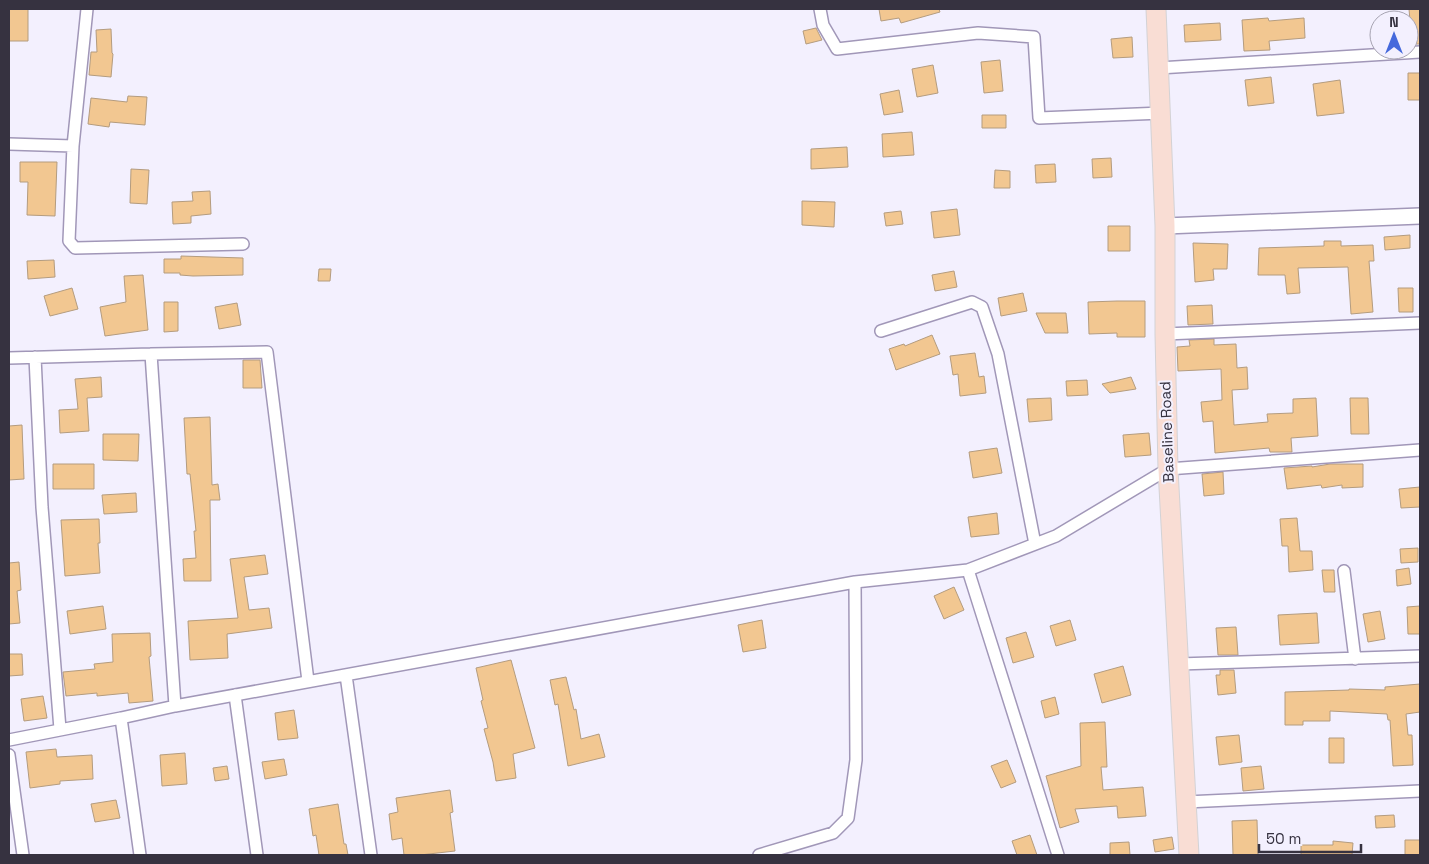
<svg xmlns="http://www.w3.org/2000/svg" width="1429" height="864" viewBox="0 0 1429 864" font-family="'Space Grotesk',sans-serif">
  <style>
    .building { fill: #f2c791; stroke: #b49c7f }
    .lines { fill: none; stroke-linecap: round; stroke-linejoin: round }
    .minor-casing { stroke: #a197b8; stroke-width: 14 }
    .tertiary-casing { stroke: #a197b8; stroke-width: 18 }
    .primary-casing { stroke: #d3d2d5; stroke-width: 21 }
    .minor { stroke: #fff; stroke-width: 11 }
    .tertiary { stroke: #fff; stroke-width: 15 }
    .primary { stroke: #f9ddd4; stroke-width: 19 }
    .labels { text-anchor: middle; stroke-width: 4; stroke-linejoin: round; paint-order: stroke }
    .street-label { font-size: 15px; fill: #363240; stroke: #f3f0fe }
  </style>
  <rect width="100%" height="100%" fill="#f3f0fe"/>
  <path class="building" d="M 9,9 L 28,9 L 28,41 L 9,41 Z
    M 879,9 L 939,9 L 940,12 L 901,23 L 899,18 L 881,21 Z
    M 1409,9 L 1420,9 L 1420,44 L 1412,44 Z
    M 1268,18 L 1269,21 L 1304,18 L 1305,38 L 1269,41 L 1270,50 L 1244,51 L 1242,20 Z
    M 1220,23 L 1221,40 L 1185,42 L 1184,25 Z
    M 816,28 L 822,40 L 806,44 L 803,31 Z
    M 111,29 L 112,53 L 113,54 L 111,77 L 89,75 L 91,52 L 97,52 L 96,30 Z
    M 1132,37 L 1133,57 L 1113,58 L 1111,39 Z
    M 1000,60 L 1003,91 L 984,93 L 981,62 Z
    M 933,65 L 938,93 L 917,97 L 912,69 Z
    M 1408,73 L 1420,73 L 1420,100 L 1408,100 Z
    M 1271,77 L 1274,103 L 1248,106 L 1245,80 Z
    M 1340,80 L 1344,113 L 1317,116 L 1313,84 Z
    M 899,90 L 903,112 L 884,115 L 880,94 Z
    M 128,96 L 147,97 L 145,125 L 110,122 L 109,127 L 88,124 L 91,98 L 127,102 Z
    M 982,115 L 1006,115 L 1006,128 L 982,128 Z
    M 912,132 L 914,155 L 883,157 L 882,134 Z
    M 847,147 L 848,167 L 811,169 L 811,149 Z
    M 1111,158 L 1112,177 L 1093,178 L 1092,159 Z
    M 20,162 L 57,162 L 55,216 L 27,215 L 28,182 L 20,182 Z
    M 1055,164 L 1056,182 L 1036,183 L 1035,165 Z
    M 131,169 L 149,170 L 147,204 L 130,203 Z
    M 995,170 L 1010,171 L 1010,188 L 994,188 Z
    M 210,191 L 211,214 L 191,216 L 191,223 L 173,224 L 172,202 L 193,201 L 192,192 Z
    M 802,201 L 835,202 L 834,227 L 802,225 Z
    M 957,209 L 960,235 L 934,238 L 931,212 Z
    M 901,211 L 903,224 L 886,226 L 884,213 Z
    M 1108,226 L 1130,226 L 1130,251 L 1108,251 Z
    M 1410,235 L 1410,248 L 1385,250 L 1384,237 Z
    M 1324,241 L 1341,241 L 1341,246 L 1373,245 L 1374,261 L 1369,261 L 1373,312 L 1351,314 L 1348,267 L 1298,268 L 1300,293 L 1287,294 L 1285,275 L 1258,275 L 1259,248 L 1324,246 Z
    M 1193,243 L 1228,244 L 1227,269 L 1213,269 L 1214,280 L 1195,282 Z
    M 181,256 L 243,258 L 243,275 L 193,276 L 180,275 L 180,273 L 164,273 L 164,259 L 181,259 Z
    M 54,260 L 55,277 L 28,279 L 27,261 Z
    M 319,269 L 331,269 L 330,281 L 318,281 Z
    M 954,271 L 957,287 L 935,291 L 932,275 Z
    M 143,275 L 148,330 L 105,336 L 100,307 L 126,302 L 124,276 Z
    M 72,288 L 78,309 L 50,316 L 44,296 Z
    M 1398,288 L 1413,288 L 1413,312 L 1399,312 Z
    M 1023,293 L 1027,311 L 1001,316 L 998,298 Z
    M 1117,301 L 1145,301 L 1145,337 L 1117,337 L 1117,333 L 1089,334 L 1088,302 Z
    M 164,302 L 178,302 L 178,331 L 164,332 Z
    M 237,303 L 241,325 L 219,329 L 215,307 Z
    M 1212,305 L 1213,324 L 1188,325 L 1187,306 Z
    M 1036,313 L 1066,313 L 1068,333 L 1045,333 Z
    M 932,335 L 940,354 L 896,370 L 889,349 L 904,344 L 905,346 Z
    M 1214,339 L 1214,345 L 1236,344 L 1237,368 L 1247,367 L 1248,389 L 1232,390 L 1234,425 L 1268,422 L 1267,414 L 1293,413 L 1293,399 L 1316,398 L 1318,436 L 1291,438 L 1292,452 L 1270,452 L 1269,448 L 1215,453 L 1213,421 L 1203,422 L 1201,402 L 1222,400 L 1221,369 L 1178,371 L 1177,347 L 1190,346 L 1189,340 Z
    M 975,353 L 979,377 L 984,376 L 986,393 L 960,396 L 958,374 L 953,375 L 950,356 Z
    M 243,360 L 260,360 L 262,388 L 243,388 Z
    M 101,377 L 102,397 L 87,398 L 89,431 L 60,433 L 59,410 L 78,409 L 75,379 Z
    M 1131,377 L 1136,389 L 1110,393 L 1102,384 Z
    M 1087,380 L 1088,395 L 1067,396 L 1066,381 Z
    M 1051,398 L 1052,420 L 1029,422 L 1027,399 Z
    M 1350,398 L 1368,398 L 1369,434 L 1351,434 Z
    M 210,417 L 212,485 L 218,484 L 220,500 L 210,500 L 211,581 L 184,581 L 183,559 L 196,558 L 194,531 L 196,531 L 190,474 L 187,474 L 184,418 Z
    M 22,425 L 24,479 L 9,480 L 9,426 Z
    M 1149,433 L 1151,455 L 1125,457 L 1123,435 Z
    M 103,434 L 139,434 L 138,461 L 103,460 Z
    M 997,448 L 1002,473 L 973,478 L 969,452 Z
    M 53,464 L 94,464 L 94,489 L 53,489 Z
    M 1330,464 L 1363,464 L 1363,487 L 1342,488 L 1342,485 L 1322,488 L 1321,485 L 1287,489 L 1284,468 L 1312,466 L 1312,467 Z
    M 1223,472 L 1224,494 L 1204,496 L 1202,474 Z
    M 1420,487 L 1420,507 L 1401,508 L 1399,489 Z
    M 136,493 L 137,512 L 104,514 L 102,495 Z
    M 997,513 L 999,534 L 971,537 L 968,517 Z
    M 1297,518 L 1300,551 L 1312,551 L 1313,570 L 1289,572 L 1288,546 L 1282,546 L 1280,519 Z
    M 99,519 L 100,543 L 98,543 L 100,573 L 65,576 L 61,520 Z
    M 1418,548 L 1418,562 L 1401,563 L 1400,549 Z
    M 265,555 L 268,574 L 244,577 L 249,610 L 269,608 L 272,628 L 227,634 L 228,658 L 190,660 L 188,621 L 238,618 L 230,559 Z
    M 19,562 L 21,590 L 17,591 L 20,623 L 9,624 L 9,563 Z
    M 1409,568 L 1411,584 L 1397,586 L 1396,570 Z
    M 1322,570 L 1334,570 L 1335,592 L 1324,592 Z
    M 954,587 L 964,610 L 944,619 L 934,596 Z
    M 103,606 L 106,629 L 70,634 L 67,611 Z
    M 1420,606 L 1420,634 L 1408,634 L 1407,607 Z
    M 1380,611 L 1385,639 L 1368,642 L 1363,614 Z
    M 1317,613 L 1319,643 L 1280,645 L 1278,615 Z
    M 762,620 L 766,648 L 743,652 L 738,625 Z
    M 1070,620 L 1076,640 L 1056,646 L 1050,626 Z
    M 1236,627 L 1238,655 L 1218,655 L 1216,628 Z
    M 1026,632 L 1034,657 L 1013,663 L 1006,638 Z
    M 150,633 L 151,656 L 149,657 L 153,701 L 129,703 L 128,693 L 97,696 L 97,693 L 66,696 L 63,672 L 95,669 L 94,664 L 113,662 L 112,634 Z
    M 9,654 L 22,654 L 23,675 L 9,676 Z
    M 511,660 L 535,748 L 513,754 L 516,778 L 496,781 L 493,762 L 484,729 L 488,728 L 481,701 L 483,700 L 476,668 Z
    M 1123,666 L 1131,695 L 1102,703 L 1094,674 Z
    M 1220,670 L 1234,670 L 1236,693 L 1218,695 L 1216,675 L 1220,675 Z
    M 566,677 L 574,710 L 576,709 L 581,739 L 599,734 L 605,757 L 568,766 L 558,704 L 555,705 L 550,680 Z
    M 1420,684 L 1420,712 L 1406,714 L 1408,735 L 1412,735 L 1413,765 L 1393,766 L 1390,720 L 1388,720 L 1387,714 L 1330,711 L 1330,721 L 1303,721 L 1303,725 L 1285,725 L 1285,692 L 1349,690 L 1349,689 L 1385,690 L 1385,687 Z
    M 43,696 L 47,718 L 24,721 L 21,699 Z
    M 1055,697 L 1059,714 L 1045,718 L 1041,701 Z
    M 294,710 L 298,738 L 278,740 L 275,713 Z
    M 1105,722 L 1107,767 L 1101,767 L 1103,790 L 1143,787 L 1146,816 L 1118,818 L 1117,806 L 1075,809 L 1079,822 L 1060,828 L 1046,776 L 1081,766 L 1080,723 Z
    M 1239,735 L 1242,762 L 1219,765 L 1216,737 Z
    M 1329,738 L 1344,738 L 1344,763 L 1329,763 Z
    M 56,749 L 57,757 L 92,755 L 93,779 L 60,781 L 60,784 L 30,788 L 26,752 Z
    M 185,753 L 187,784 L 162,786 L 160,755 Z
    M 284,759 L 287,775 L 265,779 L 262,762 Z
    M 1007,760 L 1016,782 L 1001,788 L 991,766 Z
    M 227,766 L 229,779 L 215,781 L 213,768 Z
    M 1261,766 L 1264,789 L 1243,791 L 1241,768 Z
    M 450,790 L 453,812 L 450,813 L 455,851 L 420,855 L 404,855 L 402,838 L 392,840 L 389,814 L 398,812 L 396,798 Z
    M 116,800 L 120,818 L 95,822 L 91,804 Z
    M 338,804 L 344,844 L 346,844 L 348,855 L 319,855 L 316,835 L 313,836 L 309,809 Z
    M 1394,815 L 1395,827 L 1376,828 L 1375,816 Z
    M 1257,820 L 1258,855 L 1233,855 L 1232,821 Z
    M 1030,835 L 1037,855 L 1017,855 L 1012,841 Z
    M 1172,837 L 1174,849 L 1155,852 L 1153,840 Z
    M 1405,840 L 1420,840 L 1420,855 L 1405,855 Z
    M 1333,841 L 1353,843 L 1352,855 L 1301,855 L 1301,845 L 1333,845 Z
    M 1129,842 L 1130,855 L 1110,855 L 1110,843 Z"/>
  <g class="lines">
    <g class="minor-casing">
      <path id="minor" d="M 87,9 L 73,146 L 69,241 L 75,248 L 243,244
        M 820,9 L 823,25 L 837,49 L 978,33 L 1034,37 L 1039,118 L 1162,113
        M 1159,68 L 1420,52
        M 9,144 L 73,146
        M 881,331 L 972,302 L 982,307 L 998,354 L 1035,544
        M 1165,334 L 1420,323
        M 151,354 L 175,706
        M 35,357 L 42,507 L 60,729
        M 9,358 L 151,354 L 267,352 L 308,681
        M 968,570 L 1058,855
        M 1344,571 L 1355,659
        M 1179,664 L 1420,656
        M 346,675 L 371,855
        M 235,695 L 257,855
        M 121,718 L 140,855
        M 9,740 L 121,718 L 175,706 L 855,582 L 968,570 L 1056,536 L 1168,469 L 1420,450
        M 9,755 L 23,855
        M 1186,802 L 1420,791
        M 759,855 L 833,833 L 848,818 L 856,760 L 855,582"/>
    </g>
    <g class="tertiary-casing">
      <path id="tertiary" d="M 1165,226 L 1420,216"/>
    </g>
    <g class="primary-casing">
      <path id="primary" d="M 1156,9 L 1165,226 L 1165,334 L 1168,469 L 1189,855"/>
    </g>
    <use href="#minor" class="minor"/>
    <use href="#tertiary" class="tertiary"/>
    <use href="#primary" class="primary"/>
  </g>
  <g class="labels">
    <g class="street-label">
      <text transform="translate(1167 432) rotate(-92)" y="5">Baseline Road</text>
    </g>
  </g>
  <rect width="1429" height="864" fill="none" stroke="#363240" stroke-width="20"/>
  <g transform="translate(1394 35)"><circle r="24" fill="#f3f0fe" stroke="#a7a4b2"/>
  <path d="M0-4L9 19L0 12L-9 19Z" fill="#4569dc"/>
  <text y="-8" font-size="14" font-weight="bold" text-anchor="middle" fill="#363240">N</text>
  </g>
  <path d="M1259 844v8h102v-8" fill="none" stroke="#363240" stroke-width="2.5"/>
  <text x="1266" y="844" font-size="15" fill="#363240" stroke="#f3f0fe" stroke-width="4" paint-order="stroke">50 m</text>
</svg>
